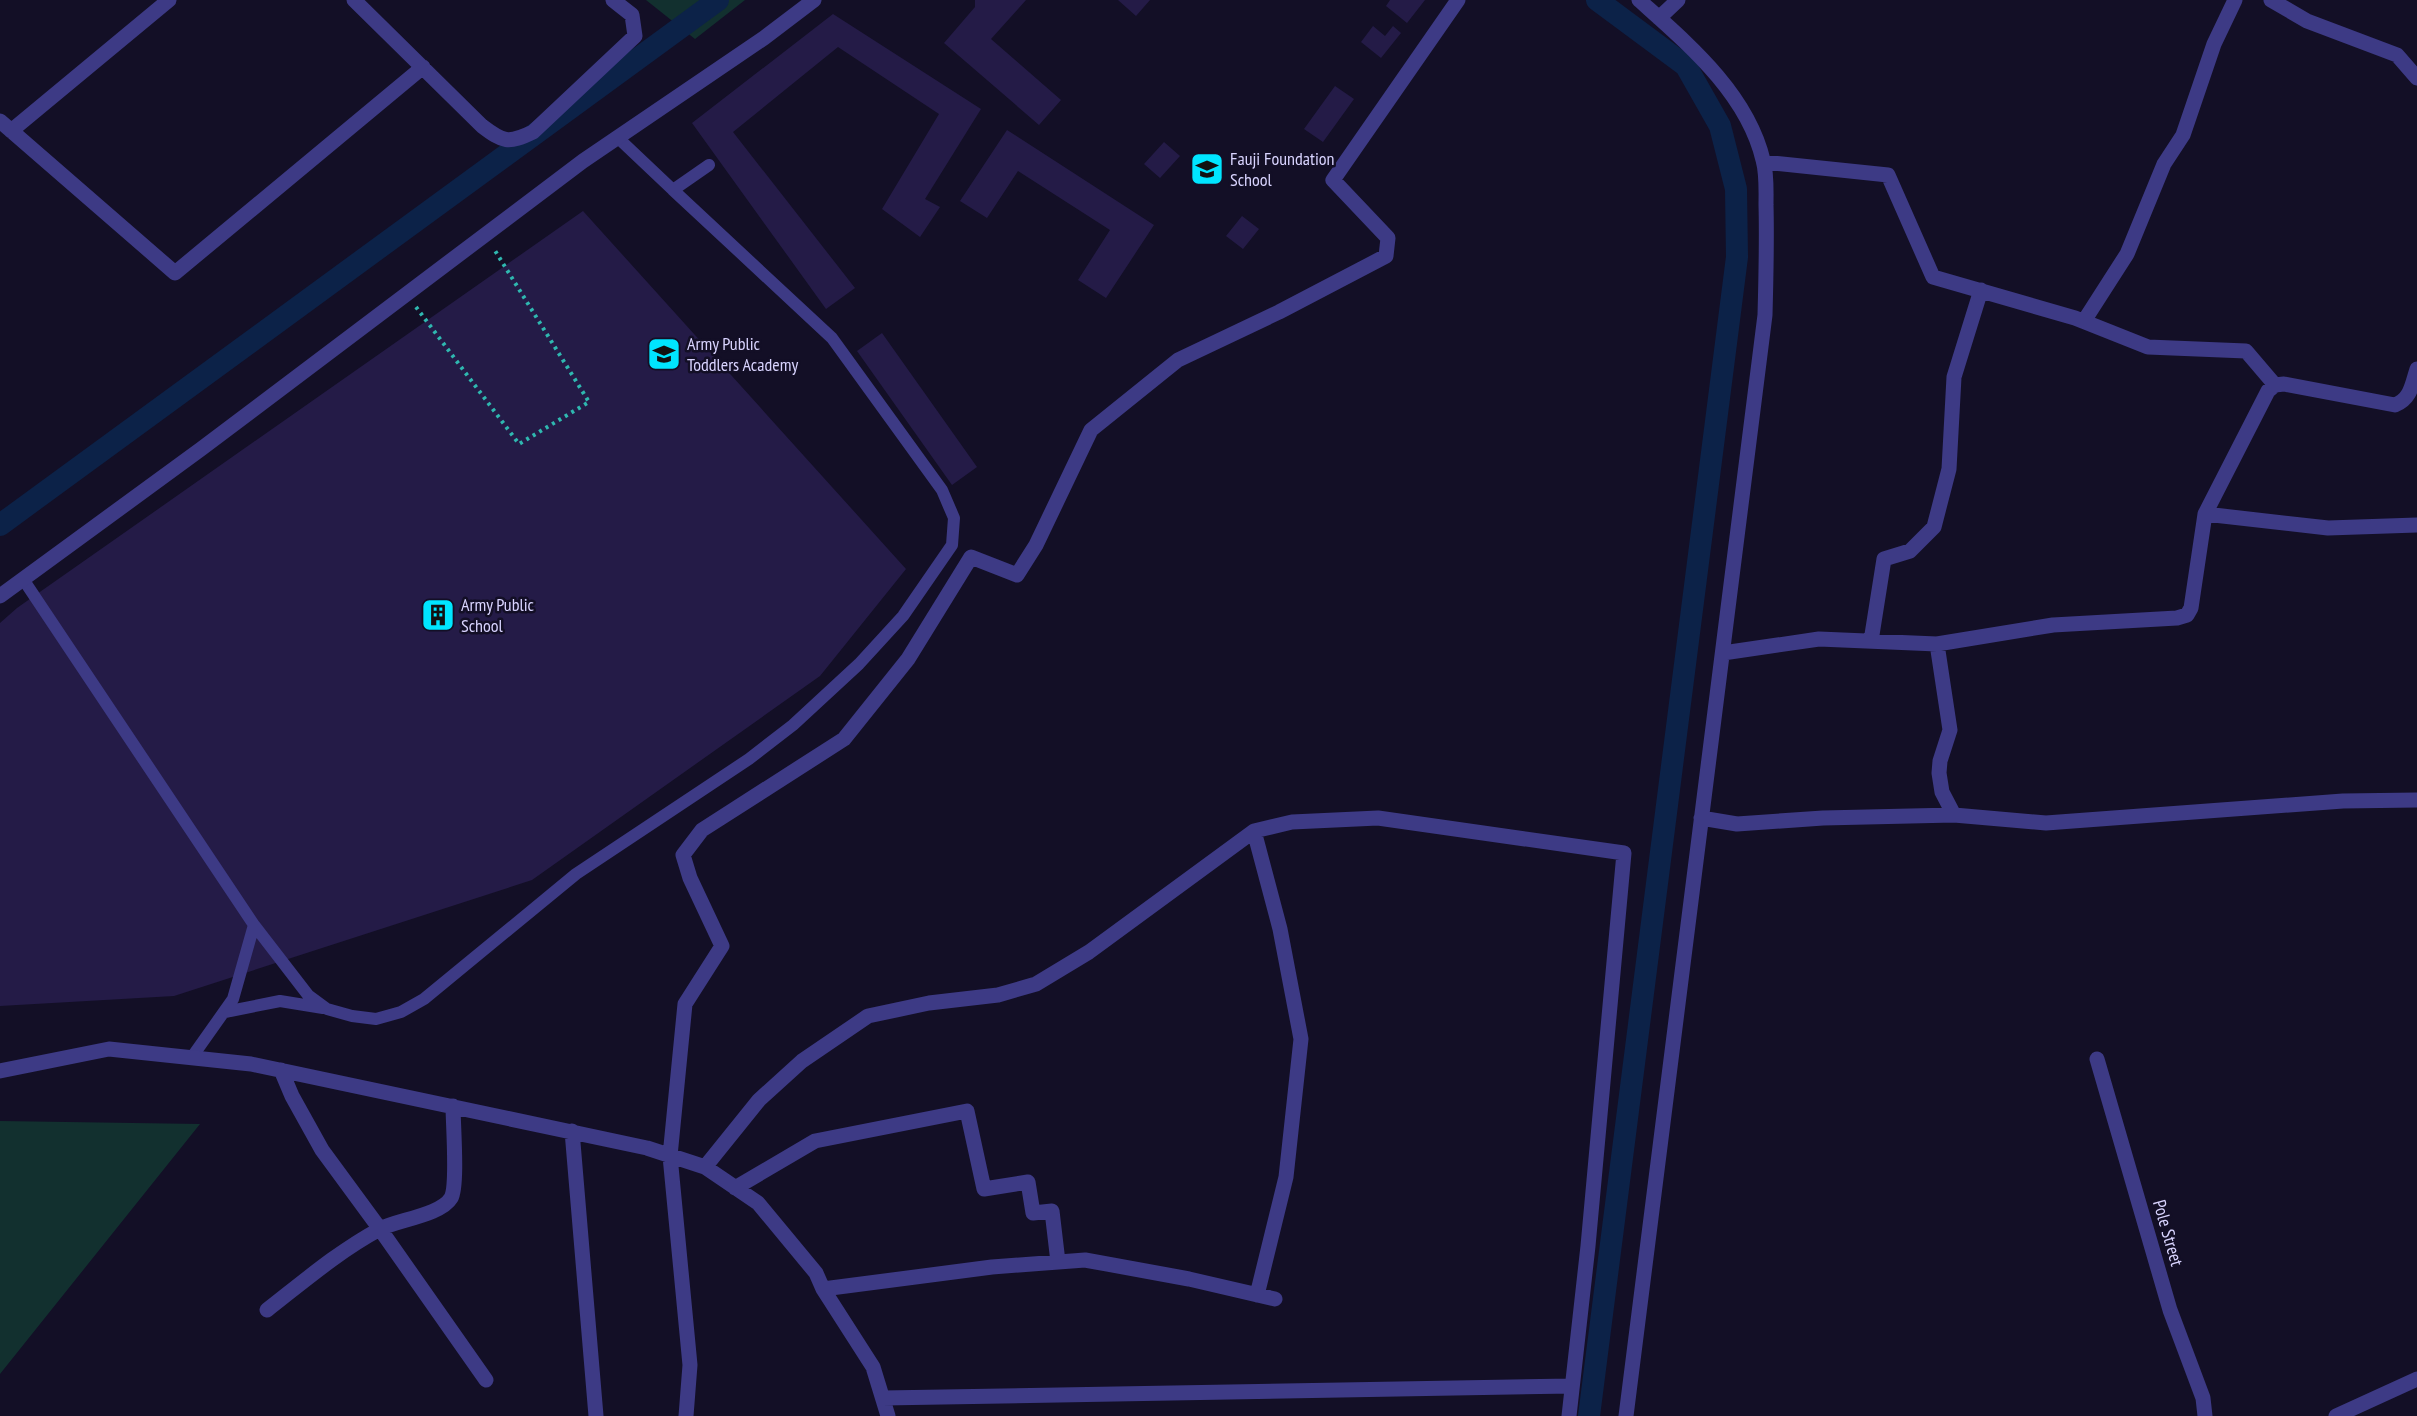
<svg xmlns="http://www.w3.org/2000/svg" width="2417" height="1416" viewBox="0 0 2417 1416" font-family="'PT Sans Narrow',sans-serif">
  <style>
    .green { fill: #12302f }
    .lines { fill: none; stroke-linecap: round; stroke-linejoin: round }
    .canal { stroke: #0c2248; stroke-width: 22 }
    .building { fill: #241b47 }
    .path { stroke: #2fb8b0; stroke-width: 4; stroke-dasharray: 3 4.5; stroke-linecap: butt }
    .service { stroke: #3d3a85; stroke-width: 12 }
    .minor { stroke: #3d3a85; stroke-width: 15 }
    .labels { text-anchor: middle; stroke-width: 5; stroke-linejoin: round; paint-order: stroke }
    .poi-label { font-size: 18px; fill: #d9d4ff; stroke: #130f26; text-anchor: start }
    .street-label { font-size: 18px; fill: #d9d4ff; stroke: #130f26 }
  </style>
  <rect width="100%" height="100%" fill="#130f26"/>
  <path class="green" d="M 646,0 L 745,0 L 695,39 Z
    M 0,1121 L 200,1124 L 0,1374 Z"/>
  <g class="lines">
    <path class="canal" d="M 0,525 L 718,0
      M 1589,1416 L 1737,257 L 1736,189 L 1720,126 L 1686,66 L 1597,0"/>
  </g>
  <path class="building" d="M 975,0 L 1026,0 L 991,39 L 1061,100 L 1039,125 L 944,43 L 975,7 Z
    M 1118,0 L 1150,0 L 1136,16 Z
    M 1390,0 L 1425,0 L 1407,23 L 1386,6 Z
    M 833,14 L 981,109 L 925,199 L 940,207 L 920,237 L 882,209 L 939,114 L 838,47 L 733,132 L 855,288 L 826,309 L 692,123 Z
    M 1373,26 L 1385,36 L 1393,26 L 1401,33 L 1381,58 L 1361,42 Z
    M 1335,86 L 1354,99 L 1323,142 L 1304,129 Z
    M 1007,130 L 1154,225 L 1106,298 L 1078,280 L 1110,230 L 1018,171 L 987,218 L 960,201 Z
    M 1164,142 L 1180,156 L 1160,178 L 1144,164 Z
    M 583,211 L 906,569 L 820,676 L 532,880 L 174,996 L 0,1006 L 0,623 L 17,608 Z
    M 1242,216 L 1259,229 L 1243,249 L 1226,236 Z
    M 882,333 L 977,467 L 952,485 L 857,351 Z"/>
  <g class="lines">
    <path class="path" d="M 416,307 L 519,444 L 589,402 L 494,249"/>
    <path class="service" d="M 617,137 L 673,190
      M 23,579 L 254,925 L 233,999 L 192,1057
      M 254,925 L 308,995 L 327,1009 L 352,1016 L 376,1019 L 401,1012 L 424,999 L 576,874 L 749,759 L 793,725 L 859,664 L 903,616 L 952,545 L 954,518 L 942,490 L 832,338 L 673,190 L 709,165
      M 225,1012 L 280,1001 L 323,1008"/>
    <path class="minor" d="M 354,0 L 482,126 C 503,142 508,144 533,132 L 635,36 L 632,15 L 613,0
      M 2271,0 L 2307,21 L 2397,55 L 2417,78
      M 1659,18 L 1678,0
      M 0,121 L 175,273 L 423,67
      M 11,131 L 169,0
      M 1764,162 L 1888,175 L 1933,277 L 2075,318 L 2148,347 L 2246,351 L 2275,385
      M 2084,321 L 2127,254 L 2164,164 L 2183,135 L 2214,44 L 2235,0
      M 2205,514 L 2268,391 L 2275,385 L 2284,384 L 2395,405 C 2411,399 2412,384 2417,369
      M 0,596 L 201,449 L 583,161 L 764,38 L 814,0
      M 1871,641 L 1884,559 L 1910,551 L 1934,527 L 1949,469 L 1954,377 L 1981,290
      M 1937,644 L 1950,730 L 1940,761 L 1939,773 L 1942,792 L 1954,815
      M 1723,653 L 1819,639 L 1937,644 L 2053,625 L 2177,618 L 2187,615 L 2191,608 L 2205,514 L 2328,528 L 2417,525
      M 1701,818 L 1737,824 L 1823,818 L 1954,815 L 2046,823 L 2343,801 L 2417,800
      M 1254,831 L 1280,929 L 1301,1039 L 1286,1177 L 1257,1295
      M 2097,1059 L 2170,1310 L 2203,1398 L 2205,1416
      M 281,1070 L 292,1096 L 322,1150 L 380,1229 L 486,1380
      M 0,1071 L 109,1049 L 251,1064 L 647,1148 L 705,1167 L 758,1203 L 816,1273 L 823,1289 L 873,1367 L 888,1416
      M 572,1131 L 596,1416
      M 705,1167 L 759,1100 L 802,1061 L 868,1016 L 929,1003 L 998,995 L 1036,984 L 1089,952 L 1254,831 L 1292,822 L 1378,818 L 1624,853 L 1588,1246 L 1569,1416
      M 735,1188 L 815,1141 L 967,1111 L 984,1189 L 1028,1182 L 1033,1213 L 1052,1211 L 1058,1262
      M 823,1289 L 992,1267 L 1085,1260 L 1189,1279 L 1275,1299
      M 267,1310 C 303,1282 339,1251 380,1229 C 397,1220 441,1215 451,1198 C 458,1186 453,1124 453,1106
      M 883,1398 L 1572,1386
      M 686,1416 L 690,1365 L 670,1156 L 685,1004 L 722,946 L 690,878 L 683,855 L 702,830 L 844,739 L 908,659 L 971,557 L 1017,575 L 1036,545 L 1091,430 L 1178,360 L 1279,312 L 1386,256 L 1388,238 L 1333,180 L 1458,0
      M 1626,1416 L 1765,315 C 1766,278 1767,242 1766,205 C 1766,191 1767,174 1763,160 C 1747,93 1688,44 1639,0
      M 2336,1416 L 2417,1379"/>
  </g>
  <defs>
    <g id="school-square" transform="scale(1.725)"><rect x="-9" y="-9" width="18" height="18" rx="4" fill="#00e5ff" stroke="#130f26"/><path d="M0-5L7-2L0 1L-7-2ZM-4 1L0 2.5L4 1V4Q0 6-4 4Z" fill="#111"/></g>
    <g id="building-square" transform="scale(1.725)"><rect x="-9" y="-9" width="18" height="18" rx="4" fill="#00e5ff" stroke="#130f26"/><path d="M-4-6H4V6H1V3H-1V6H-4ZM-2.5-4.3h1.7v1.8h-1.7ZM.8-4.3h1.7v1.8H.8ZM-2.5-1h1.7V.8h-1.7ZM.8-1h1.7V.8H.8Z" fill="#111"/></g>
  </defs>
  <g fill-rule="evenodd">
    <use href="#school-square" x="1207" y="169"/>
    <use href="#school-square" x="664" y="354"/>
    <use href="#building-square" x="438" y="615"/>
  </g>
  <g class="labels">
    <g class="poi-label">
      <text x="1230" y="165">Fauji Foundation<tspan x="1230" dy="21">School</tspan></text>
      <text x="687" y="350">Army Public<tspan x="687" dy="21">Toddlers Academy</tspan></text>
      <text x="461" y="611">Army Public<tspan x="461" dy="21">School</tspan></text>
    </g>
    <g class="street-label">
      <text transform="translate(2168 1233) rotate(74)" y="6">Pole Street</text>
    </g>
  </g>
</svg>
